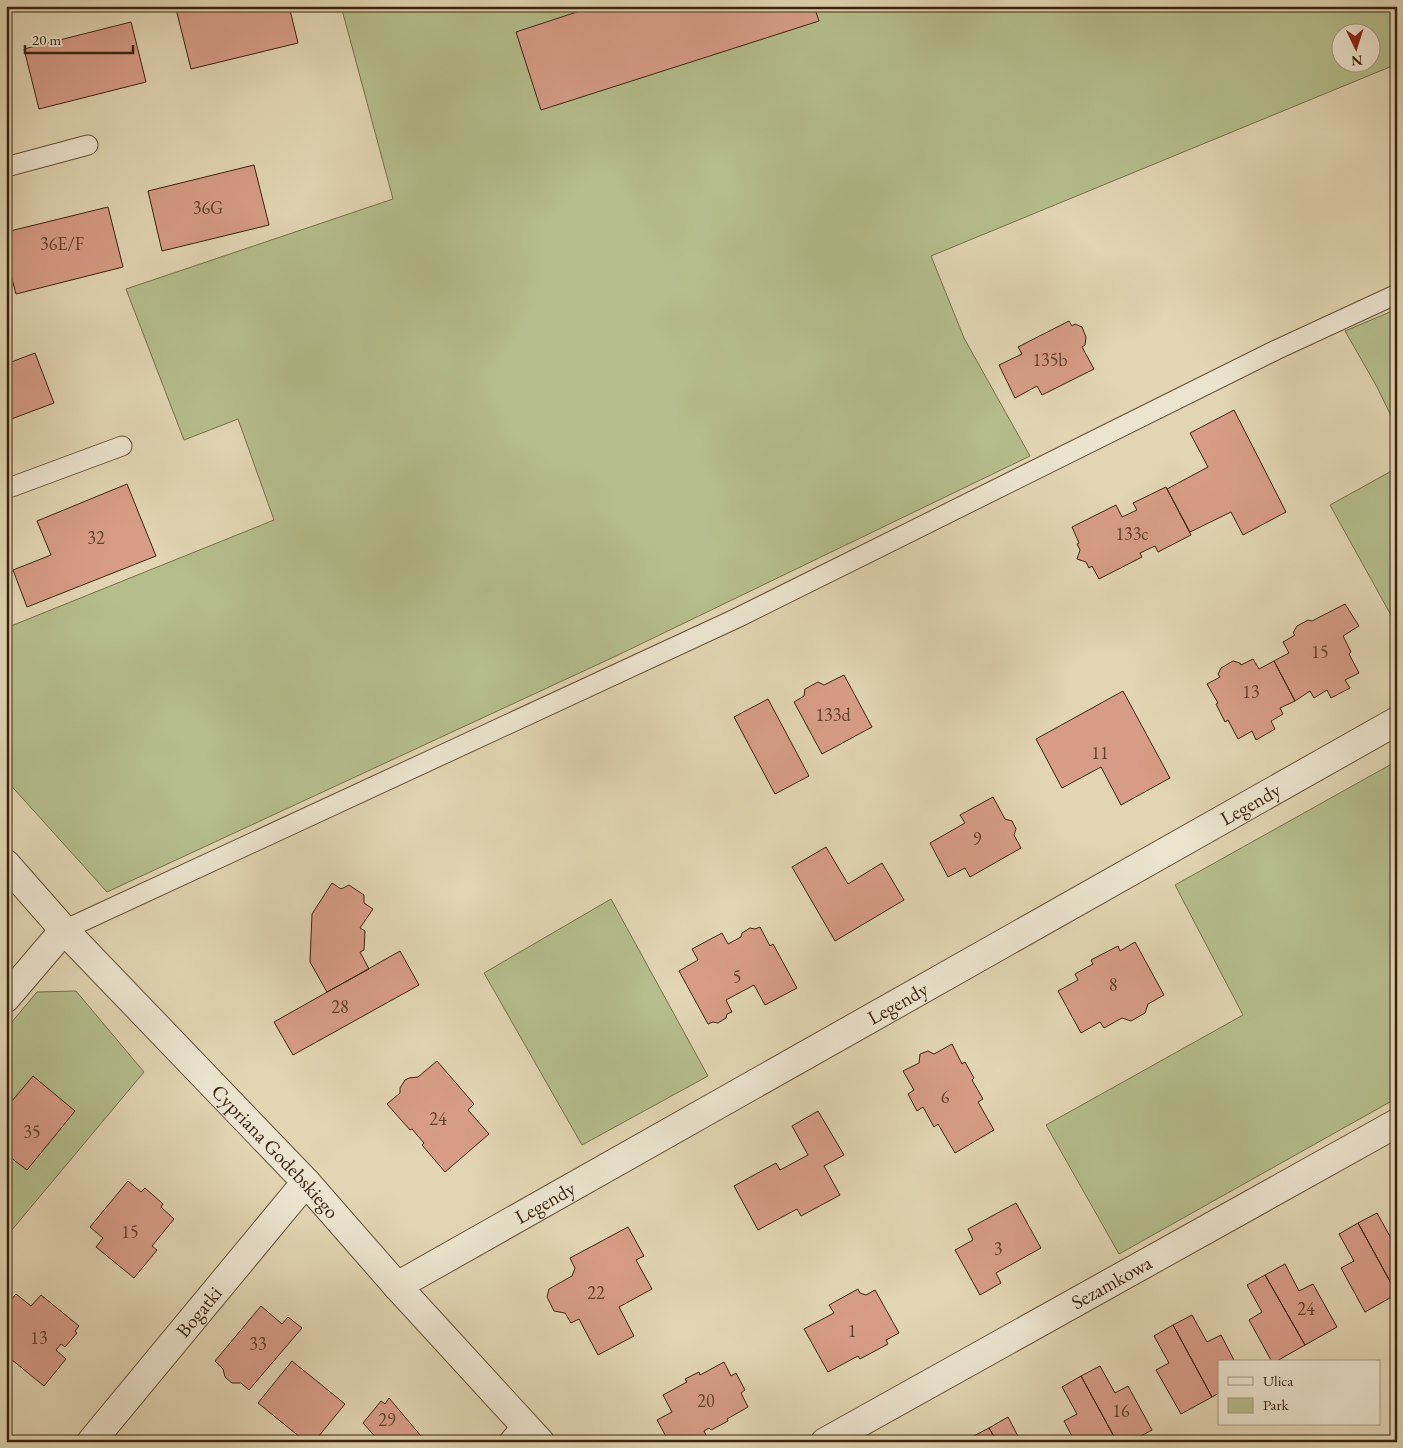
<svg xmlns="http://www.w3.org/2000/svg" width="1403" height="1448" viewBox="0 0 1403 1448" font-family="'EB Garamond',serif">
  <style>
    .green { fill: #b4bd8b; stroke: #78704c; fill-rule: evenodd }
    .building { fill: #d69c87; stroke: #3b230d }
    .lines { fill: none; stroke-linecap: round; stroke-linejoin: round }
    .lane-casing { stroke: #645036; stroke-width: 21 }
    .street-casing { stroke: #645036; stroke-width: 30 }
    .lane { stroke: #ece4ce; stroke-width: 19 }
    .street { stroke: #ece4ce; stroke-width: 28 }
    .labels { text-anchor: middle; stroke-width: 5; stroke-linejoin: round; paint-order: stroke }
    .number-label { font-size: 18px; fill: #62412c }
    .street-label { font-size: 20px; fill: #3b230d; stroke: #ece4ce }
  </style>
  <rect width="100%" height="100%" fill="#e1d5b3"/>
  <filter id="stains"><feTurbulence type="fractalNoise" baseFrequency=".004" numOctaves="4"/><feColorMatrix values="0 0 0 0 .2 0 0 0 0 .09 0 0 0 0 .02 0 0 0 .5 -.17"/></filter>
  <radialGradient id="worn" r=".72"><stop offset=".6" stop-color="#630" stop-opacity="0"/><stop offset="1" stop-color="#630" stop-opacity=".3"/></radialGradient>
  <path class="green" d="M 341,6 L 1397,6 L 1397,64 L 931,256 L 964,338 L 1030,456 L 616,656 L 107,892 L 6,780 L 6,628 L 274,520 L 238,419 L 184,440 L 126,289 L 393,199 ZM 1340,32 L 1370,32 L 1370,62 L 1340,62 Z
    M 1397,309 L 1397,428 L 1377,387 L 1345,331 Z
    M 1397,468 L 1397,626 L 1330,505 Z
    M 1397,761 L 1397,1098 L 1119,1254 L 1046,1125 L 1243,1015 L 1175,885 Z
    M 611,899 L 708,1076 L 582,1145 L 484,973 Z
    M 76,991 L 144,1072 L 6,1237 L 6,1029 L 37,992 Z"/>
  <path class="building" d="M 188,6 L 289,6 L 298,43 L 191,69 L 176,9 Z
    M 595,6 L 814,6 L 819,21 L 541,110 L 516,32 Z
    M 131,22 L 146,82 L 39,109 L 24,49 Z
    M 254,165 L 269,225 L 162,251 L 148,191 Z
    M 108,207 L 123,267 L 16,294 L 6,256 L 6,232 Z
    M 1069,321 L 1072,326 L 1075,324 L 1082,327 L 1086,337 L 1085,345 L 1082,347 L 1094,369 L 1042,395 L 1037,386 L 1015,398 L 999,365 L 1022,354 L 1018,347 Z
    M 35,353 L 54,403 L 6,421 L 6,364 Z
    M 1234,410 L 1286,512 L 1243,535 L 1231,512 L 1190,532 L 1167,489 L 1208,467 L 1190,433 Z
    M 127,484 L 156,556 L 27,607 L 13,570 L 51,555 L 37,521 Z
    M 1166,487 L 1191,535 L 1158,552 L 1155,546 L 1140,553 L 1142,557 L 1099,579 L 1092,566 L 1089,568 L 1086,562 L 1077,559 L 1080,550 L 1077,544 L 1079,543 L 1072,527 L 1116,505 L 1122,517 L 1137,510 L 1133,503 Z
    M 1345,604 L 1359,626 L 1343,636 L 1351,652 L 1349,654 L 1359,673 L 1345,680 L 1350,688 L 1331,698 L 1327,690 L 1314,698 L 1310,691 L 1295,701 L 1274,661 L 1289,653 L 1283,642 L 1295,635 L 1293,633 L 1297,626 L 1308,620 L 1312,621 Z
    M 1253,659 L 1259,669 L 1274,661 L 1295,701 L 1280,708 L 1283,714 L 1271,721 L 1275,729 L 1256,740 L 1252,731 L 1238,739 L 1228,720 L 1225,722 L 1216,704 L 1218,703 L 1207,684 L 1220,677 L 1218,674 L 1221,668 L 1233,661 L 1240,663 L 1241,665 Z
    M 844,675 L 872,727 L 822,754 L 794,702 L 804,696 L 805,689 L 818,682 L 824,685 Z
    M 1123,691 L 1170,778 L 1121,805 L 1101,767 L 1062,788 L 1036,739 Z
    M 768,699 L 809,776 L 775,794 L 734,717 Z
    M 993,797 L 1005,819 L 1012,821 L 1016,829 L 1014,835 L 1021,848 L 970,877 L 965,868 L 948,877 L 930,843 L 965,823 L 960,815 Z
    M 826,847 L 848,884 L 882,863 L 904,900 L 835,941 L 792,867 Z
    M 332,883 L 341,889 L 349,885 L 364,895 L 364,903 L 373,909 L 360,928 L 365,931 L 364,950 L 360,952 L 369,969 L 327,992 L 310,962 L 312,914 Z
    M 760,927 L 770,946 L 773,944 L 797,988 L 765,1005 L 754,985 L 726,1000 L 732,1012 L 727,1014 L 726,1018 L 718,1023 L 713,1022 L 708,1024 L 679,971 L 698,960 L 692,949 L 722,933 L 728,944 L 741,937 L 742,933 L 750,928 L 755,929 Z
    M 1135,942 L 1164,995 L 1148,1004 L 1145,1013 L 1131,1021 L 1122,1018 L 1104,1028 L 1100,1022 L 1081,1033 L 1058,991 L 1078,980 L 1075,974 L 1093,964 L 1091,960 L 1118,946 L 1120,951 Z
    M 400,951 L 419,985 L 293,1055 L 274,1022 Z
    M 952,1044 L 962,1064 L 965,1062 L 974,1078 L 972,1080 L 983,1099 L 978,1102 L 994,1130 L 955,1153 L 938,1124 L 934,1127 L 923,1107 L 917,1111 L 908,1094 L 914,1090 L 903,1071 L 919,1063 L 920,1054 L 928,1051 L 934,1054 Z
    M 437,1061 L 474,1104 L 468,1110 L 489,1134 L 445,1172 L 422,1145 L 424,1143 L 412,1129 L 410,1130 L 387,1104 L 400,1093 L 400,1088 L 405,1080 L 409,1078 L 418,1077 Z
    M 33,1076 L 75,1111 L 27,1170 L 6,1154 L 6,1108 Z
    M 818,1111 L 844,1155 L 824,1166 L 840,1195 L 801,1216 L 797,1209 L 758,1230 L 734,1186 L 776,1163 L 780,1170 L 808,1155 L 792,1126 Z
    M 128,1181 L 141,1192 L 145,1188 L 163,1204 L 161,1207 L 174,1219 L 152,1246 L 157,1250 L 134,1278 L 96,1247 L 103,1238 L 90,1227 Z
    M 1016,1203 L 1041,1248 L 996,1273 L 1001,1283 L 980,1295 L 955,1250 L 973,1240 L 968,1229 Z
    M 1377,1213 L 1392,1240 L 1397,1237 L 1397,1294 L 1358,1223 Z
    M 1358,1223 L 1397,1294 L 1365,1312 L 1341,1268 L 1354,1261 L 1339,1234 Z
    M 628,1227 L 644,1256 L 636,1260 L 652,1289 L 619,1307 L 634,1336 L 598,1355 L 579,1319 L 571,1323 L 565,1313 L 554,1311 L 547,1297 L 549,1289 L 572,1276 L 575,1268 L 570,1258 Z
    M 1285,1264 L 1299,1291 L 1313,1284 L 1337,1327 L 1305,1345 L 1265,1275 Z
    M 1265,1275 L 1305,1345 L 1275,1362 L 1272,1362 L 1249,1320 L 1262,1312 L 1247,1285 Z
    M 858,1289 L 860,1293 L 866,1295 L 875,1290 L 899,1333 L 886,1340 L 888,1344 L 860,1359 L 858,1356 L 828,1372 L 804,1329 L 834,1313 L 829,1305 Z
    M 16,1294 L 31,1306 L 41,1295 L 79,1326 L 75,1331 L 77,1333 L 65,1347 L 61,1344 L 56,1350 L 66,1359 L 44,1386 L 6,1355 L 6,1306 Z
    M 261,1306 L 282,1324 L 288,1317 L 302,1328 L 249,1390 L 241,1383 L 232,1383 L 225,1377 L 223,1369 L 215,1361 Z
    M 1192,1315 L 1207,1342 L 1221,1335 L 1235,1362 L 1219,1362 L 1219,1393 L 1212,1397 L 1173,1325 Z
    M 1173,1325 L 1212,1397 L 1181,1414 L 1156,1370 L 1169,1363 L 1154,1336 Z
    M 292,1361 L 345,1404 L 314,1442 L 306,1442 L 258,1403 Z
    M 724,1362 L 731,1376 L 736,1373 L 745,1390 L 741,1393 L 748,1407 L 727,1419 L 728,1421 L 711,1430 L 709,1428 L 704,1431 L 709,1441 L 708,1442 L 669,1442 L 657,1420 L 672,1412 L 663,1395 L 687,1382 L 685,1379 L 699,1372 L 700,1375 Z
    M 1100,1366 L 1115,1393 L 1128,1386 L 1152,1430 L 1130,1442 L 1117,1442 L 1081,1376 Z
    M 1081,1376 L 1117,1442 L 1075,1442 L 1064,1421 L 1077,1414 L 1062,1387 Z
    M 389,1398 L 426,1442 L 380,1442 L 363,1423 L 381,1401 L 385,1404 Z
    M 1008,1417 L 1021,1442 L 997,1442 L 989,1428 Z
    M 989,1428 L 997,1442 L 972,1442 L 970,1438 Z"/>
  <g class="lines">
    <g class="lane-casing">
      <path id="lane" d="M 6,167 L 88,145
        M 6,489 L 122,446
        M 64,930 L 737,618 L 1276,350 L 1397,294
        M 508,1442 L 523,1424"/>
    </g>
    <g class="street-casing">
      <g id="street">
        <path id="s1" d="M 6,864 L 64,930 L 306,1182 L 397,1286 L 540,1442"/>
        <path d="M 6,998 L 64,930"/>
        <path id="s2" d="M 397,1286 L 1397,721"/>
        <path id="s3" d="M 91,1442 L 306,1182"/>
        <path id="s4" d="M 825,1442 L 1397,1123"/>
      </g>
    </g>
    <use href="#lane" class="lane"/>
    <use href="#street" class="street"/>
  </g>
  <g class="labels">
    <g class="number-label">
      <text x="208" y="214">36G</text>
      <text x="62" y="250">36E/F</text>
      <text x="1050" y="366">135b</text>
      <text x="1132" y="540">133c</text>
      <text x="96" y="544">32</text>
      <text x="1320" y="658">15</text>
      <text x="1251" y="698">13</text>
      <text x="833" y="721">133d</text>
      <text x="1100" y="759">11</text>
      <text x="977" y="845">9</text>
      <text x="737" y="983">5</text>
      <text x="1113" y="991">8</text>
      <text x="340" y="1013">28</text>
      <text x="945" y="1103">6</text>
      <text x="438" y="1125">24</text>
      <text x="32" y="1138">35</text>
      <text x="130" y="1238">15</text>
      <text x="998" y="1255">3</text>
      <text x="596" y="1299">22</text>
      <text x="1306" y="1315">24</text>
      <text x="852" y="1337">1</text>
      <text x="39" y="1344">13</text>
      <text x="258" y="1350">33</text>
      <text x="706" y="1407">20</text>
      <text x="1121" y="1417">16</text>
      <text x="387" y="1426">29</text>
    </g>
    <g class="street-label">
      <text dy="7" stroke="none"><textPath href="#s2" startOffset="980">Legendy</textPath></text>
      <text dy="7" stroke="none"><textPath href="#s2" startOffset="575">Legendy</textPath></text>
      <text dy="7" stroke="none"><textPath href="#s1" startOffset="394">Cypriana Godebskiego</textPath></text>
      <text dy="7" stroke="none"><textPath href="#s2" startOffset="170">Legendy</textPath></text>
      <text dy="7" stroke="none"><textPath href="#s4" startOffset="328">Sezamkowa</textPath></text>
      <text dy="7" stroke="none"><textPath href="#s3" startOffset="169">Bogatki</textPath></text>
    </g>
  </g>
  <rect width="1403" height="1448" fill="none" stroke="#e1d5b3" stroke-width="25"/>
  <rect x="8" y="8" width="1388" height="1433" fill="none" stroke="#3b230d" stroke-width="2.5"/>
  <rect x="12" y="12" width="1378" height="1423" fill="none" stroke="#3b230d"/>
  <rect x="1218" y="1360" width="162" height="65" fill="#ece4ce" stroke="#a59781"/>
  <rect x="1228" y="1377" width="25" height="8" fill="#ece4ce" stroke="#a59781"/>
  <text x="1263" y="1386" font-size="15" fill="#3b230d">Ulica</text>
  <rect x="1228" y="1398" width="25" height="15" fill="#b4bd8b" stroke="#a59781"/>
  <text x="1263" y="1410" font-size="15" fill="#3b230d">Park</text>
  <g transform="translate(1356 48) rotate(176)"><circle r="24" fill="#ece4ce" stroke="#a59781"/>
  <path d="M0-4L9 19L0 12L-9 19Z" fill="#8f2418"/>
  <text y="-8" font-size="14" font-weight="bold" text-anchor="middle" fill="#3b230d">N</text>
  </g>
  <path d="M25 45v8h108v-8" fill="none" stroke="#3b230d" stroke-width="2.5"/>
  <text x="32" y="45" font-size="15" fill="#3b230d" stroke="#ece4ce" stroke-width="4" paint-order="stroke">20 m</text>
  <rect width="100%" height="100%" filter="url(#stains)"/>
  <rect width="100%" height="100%" fill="url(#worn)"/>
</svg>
